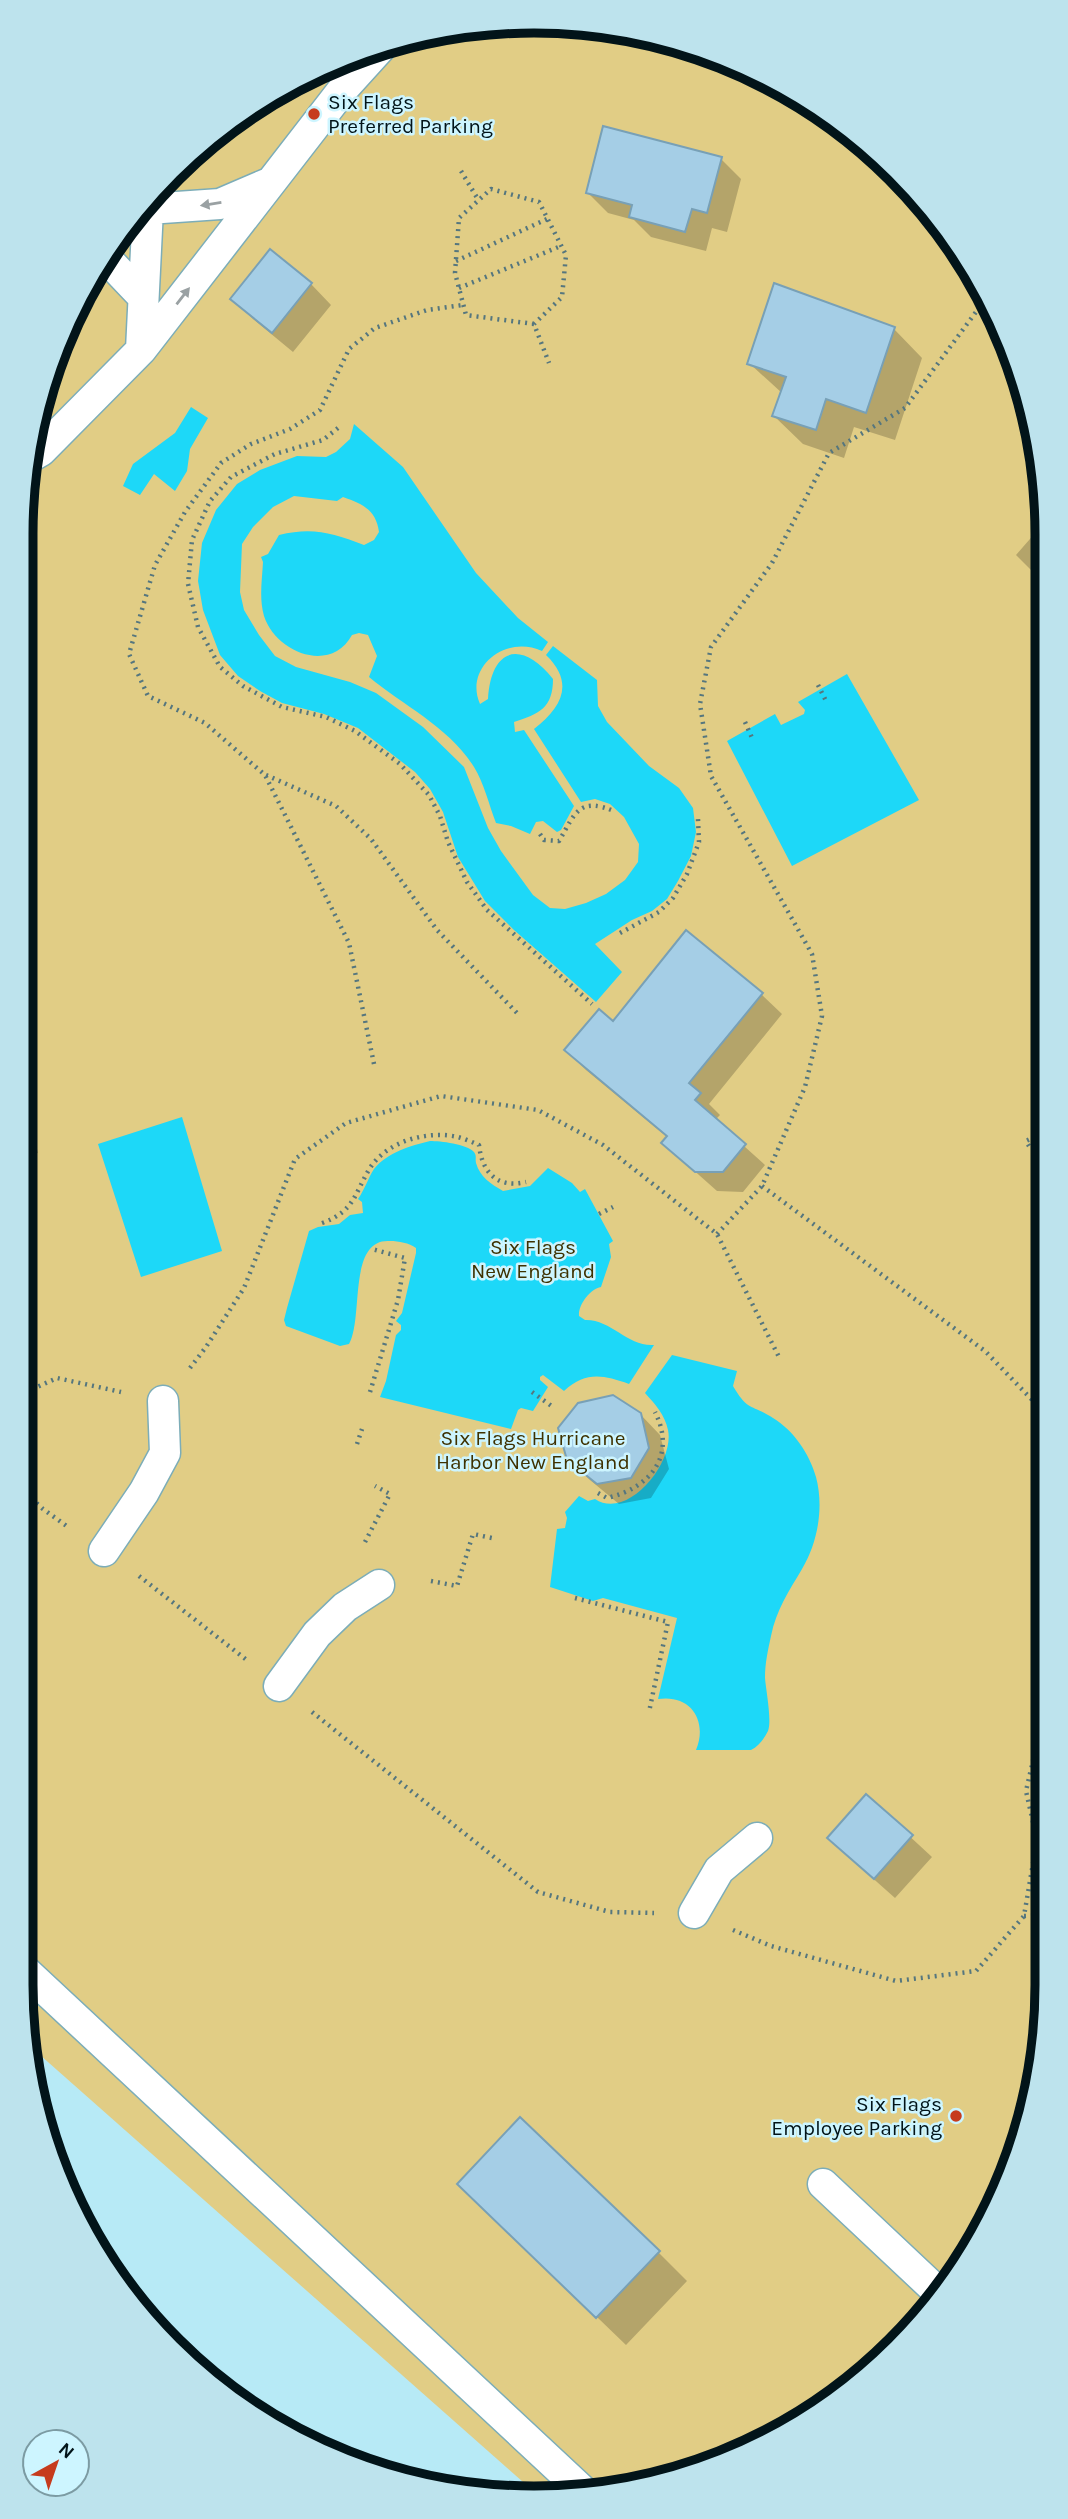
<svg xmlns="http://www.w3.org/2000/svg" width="1068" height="2519" viewBox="0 0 1068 2519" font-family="Karla,sans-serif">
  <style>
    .green { fill: #e1cd85 }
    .water { fill: #1dd8f8 }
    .shadow { fill: #0003 }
    .building { fill: #a5cee6; stroke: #78a0b6; stroke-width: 2 }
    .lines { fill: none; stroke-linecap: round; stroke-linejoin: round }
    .lane-casing { stroke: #7cadb8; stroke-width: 33 }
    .path { stroke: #55767e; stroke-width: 4.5; stroke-dasharray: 2 5; stroke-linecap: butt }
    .lane { stroke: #fff; stroke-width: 30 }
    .oneway { fill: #9aa1a3 }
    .poi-dot { fill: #c63b1d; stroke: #cdf5ff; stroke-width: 2.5 }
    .labels { text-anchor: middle; stroke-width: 5; stroke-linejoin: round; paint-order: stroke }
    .poi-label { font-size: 21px; fill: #021419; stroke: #cdf5ff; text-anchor: start }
    .park-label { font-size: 21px; fill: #3e3100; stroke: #cdf5ff }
    .rim { fill: none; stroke: #021419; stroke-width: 9 }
  </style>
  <rect width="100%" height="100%" fill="#b7eaf6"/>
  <path class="green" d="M 501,22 L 601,25 L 699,48 L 819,108 L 920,196 L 994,307 L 1043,467 L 1047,1985 L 1020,2150 L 978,2241 L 920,2323 L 790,2429 L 634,2488 L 540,2497 L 31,2047 L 21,1985 L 21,534 L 48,369 L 90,277 L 149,195 L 222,127 L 307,74 L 402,38 Z"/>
  <path class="water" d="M 191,407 L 208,418 L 190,449 L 187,471 L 175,491 L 154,474 L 140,495 L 123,486 L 133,464 L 175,433 Z
    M 354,424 L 403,467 L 476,573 L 518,618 L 548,642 L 542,651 C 505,634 464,668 480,704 L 488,699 C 491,647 522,640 553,679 C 553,708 539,714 514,722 L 515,732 L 524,730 L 574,806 L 561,830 L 557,832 L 543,821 L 536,822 L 530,834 L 511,826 L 496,823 C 489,805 484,783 474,767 C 449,727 404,706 369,677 L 377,656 L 368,635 L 359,633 L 352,635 C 331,674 276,653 264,616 C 259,598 262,581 263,562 L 261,557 L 268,554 L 279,535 C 313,527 332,533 364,545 L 374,540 L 379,532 C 376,510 363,504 343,497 L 337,501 L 294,496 L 273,507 L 253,527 L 242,544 L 240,592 L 244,610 L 259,635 L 275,656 L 296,667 L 350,682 L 376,693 L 423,727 L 464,767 L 488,828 L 501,851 L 533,895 L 550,908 L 565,909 L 586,903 L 606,894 L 625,880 L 638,862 L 639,844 L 624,817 L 610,804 L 595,799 L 581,802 L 534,729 C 562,707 575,683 546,655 L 553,646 L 597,680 L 598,706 L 607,722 L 649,766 L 679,788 L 693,808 L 696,832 L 691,856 L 678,881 L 667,899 L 652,911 L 632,920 L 595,944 L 622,972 L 596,1002 L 514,930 L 485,901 L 458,857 L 443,812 L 430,789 L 415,772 L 358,728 L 324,714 L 282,703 L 260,691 L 238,676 L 220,655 L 203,610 L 198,581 L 202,543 L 216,510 L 237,484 L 260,470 L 297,456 L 326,457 L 336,452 L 350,439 Z
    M 847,674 L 919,800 L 792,866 L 727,741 L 775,714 L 781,725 L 804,714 L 805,710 L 798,702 Z
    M 182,1117 L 222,1251 L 141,1277 L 98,1144 Z
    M 430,1141 C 440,1141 467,1144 474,1152 C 477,1156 475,1158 476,1163 C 480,1177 491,1184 503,1191 L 530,1186 L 548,1168 L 572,1183 L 580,1192 L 585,1189 L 613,1241 L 609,1244 L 611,1257 L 601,1287 C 590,1289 578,1305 579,1316 L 585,1320 C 611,1319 628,1347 654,1345 L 629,1384 C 603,1375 586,1371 564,1391 L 543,1375 L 540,1377 L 540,1380 L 548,1387 L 533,1411 L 521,1408 L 518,1410 L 511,1429 L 380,1397 L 386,1381 L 396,1335 L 401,1330 L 401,1325 L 396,1321 L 402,1313 L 416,1253 L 416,1248 C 409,1243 399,1241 390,1241 C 347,1238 364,1318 349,1344 L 340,1346 L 286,1326 L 284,1320 L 287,1308 L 309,1231 L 318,1227 L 339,1224 L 350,1215 L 363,1213 L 362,1202 L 358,1199 C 365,1189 369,1176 374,1169 C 388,1152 410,1146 430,1141 Z
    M 672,1355 L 737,1371 L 733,1386 C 748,1412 752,1404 773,1418 C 794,1431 809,1453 816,1477 C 824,1507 818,1542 802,1569 C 789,1591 776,1610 771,1636 C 768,1650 765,1663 765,1678 C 766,1691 772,1720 768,1731 C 764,1739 759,1746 751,1750 L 696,1750 C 708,1721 691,1694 658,1699 L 677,1618 L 603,1598 L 593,1601 L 550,1587 L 557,1529 L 565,1528 L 567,1518 L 565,1512 L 579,1496 L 588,1501 L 595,1499 C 628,1521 675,1462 668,1430 C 665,1415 655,1404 645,1393 Z"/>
  <path class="shadow" d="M 721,159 L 741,179 L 727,232 L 712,228 L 706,251 L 651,237 L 634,220 L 608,213 L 588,193 Z
    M 271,251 L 311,284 L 331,305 L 293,352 L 253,319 L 233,299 Z
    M 894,329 L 922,358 L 895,440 L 854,427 L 844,458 L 803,444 L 774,416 L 782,393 L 749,363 Z
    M 1043,524 L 1043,582 L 1016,555 Z
    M 761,994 L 782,1014 L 709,1104 L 720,1115 L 715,1120 L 765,1165 L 743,1192 L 717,1191 L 663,1143 L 668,1138 L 586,1070 L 566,1050 L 613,1023 Z
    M 21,1109 L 29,1116 L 38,1153 L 21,1157 Z
    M 640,1414 L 660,1435 L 669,1469 L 651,1498 L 619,1504 L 590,1480 L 569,1459 Z
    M 866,1796 L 932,1857 L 895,1898 L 850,1858 Z
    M 488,2212 L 658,2252 L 687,2281 L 626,2345 Z"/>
  <path class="building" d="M 603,126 L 722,157 L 707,213 L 692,209 L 685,232 L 629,217 L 632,205 L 586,193 Z
    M 270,249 L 312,283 L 272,333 L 230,299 Z
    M 774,283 L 895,327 L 866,413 L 826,399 L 816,430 L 772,416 L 786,377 L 747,364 Z
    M 686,930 L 763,993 L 689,1083 L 701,1093 L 695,1100 L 746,1144 L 723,1172 L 695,1172 L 661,1143 L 667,1136 L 564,1050 L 599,1009 L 613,1021 Z
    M 613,1395 L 641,1413 L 649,1448 L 631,1478 L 597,1484 L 567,1460 L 558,1428 L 578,1403 Z
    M 866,1794 L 913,1835 L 874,1879 L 827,1838 Z
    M 520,2117 L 660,2251 L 596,2318 L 457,2184 Z"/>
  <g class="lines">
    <g class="lane-casing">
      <path id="lane" d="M 142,204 L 148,209 L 220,204 L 269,183
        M 105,257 L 143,297
        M 141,350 L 344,88 L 383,45
        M 34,455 L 41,451 L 141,350 L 148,209
        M 104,1551 L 144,1492 L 165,1453 L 163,1401
        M 279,1686 L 317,1634 L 345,1607 L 379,1585
        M 694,1913 L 719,1870 L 757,1838
        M 21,1967 L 585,2493
        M 823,2184 L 940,2294"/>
    </g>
    <path class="path" d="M 461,171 L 479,201
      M 456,261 L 547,219
      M 459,288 L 561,246
      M 534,324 L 466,315 L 455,273 L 459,218 L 491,189 L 539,202 L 566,255 L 562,297 L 534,324 L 549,363
      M 338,428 L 323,440 L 275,454 L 231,477 L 210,501 L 192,540 L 188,584 L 198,627 L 220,667 L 243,686 L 282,707 L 326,717 L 355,731 L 400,764 L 429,795 L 440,816 L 448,842 L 467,882 L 487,910 L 592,1004
      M 818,685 L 826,701
      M 745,722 L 753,740
      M 266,775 L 336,806 L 371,839 L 437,930 L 517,1013
      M 540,834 L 544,840 L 559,841 C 576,812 579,796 616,812
      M 620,933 L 659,912 L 673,898 L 687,874 L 699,842 L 698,819
      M 374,1064 L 349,943 L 265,775 L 205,723 L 148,696 L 129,654 L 155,565 L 185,512 L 221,463 L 251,444 L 290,429 L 320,410 L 349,349 L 375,328 L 427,310 L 463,305
      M 1029,1146 L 1026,1141 L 1045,1132
      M 762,1186 L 985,1351 L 1040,1408 L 1045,1417
      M 599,1214 L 613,1207
      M 322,1223 C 355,1211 354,1194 370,1168 C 387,1141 428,1130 458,1137 C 465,1139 472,1142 479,1145 C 482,1172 497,1189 526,1182
      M 717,1234 L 762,1186 L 805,1087 L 822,1016 L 812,954 L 711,776 L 700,704 L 711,647 L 772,563 L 829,453 L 905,408 L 987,297
      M 190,1368 L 206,1347 L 244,1288 L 295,1159 L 346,1123 L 441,1096 L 538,1110 L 603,1145 L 717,1234 L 779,1357
      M 370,1392 L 398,1300 L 405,1258 L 372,1249
      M 532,1392 L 553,1407
      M 21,1397 L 24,1393 L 57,1378 L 121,1392
      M 357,1444 L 362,1429
      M 21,1489 L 43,1509 L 68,1527
      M 598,1493 L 607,1498 C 650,1488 677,1456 655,1412
      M 365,1542 L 390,1494 L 375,1486
      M 139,1576 L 248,1661
      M 431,1581 L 457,1586 L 473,1534 L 492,1538
      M 575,1598 L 668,1622 L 649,1712
      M 312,1712 L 538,1892 L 610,1912 L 654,1913
      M 1024,1916 L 1047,1915
      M 733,1930 L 771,1946 L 896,1981 L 976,1971 L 1024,1916 L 1037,1840 L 1026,1791 L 1046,1704"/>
    <use href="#lane" class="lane"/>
  </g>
  <defs><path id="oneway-solid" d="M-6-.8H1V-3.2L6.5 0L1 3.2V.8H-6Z" transform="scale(1.75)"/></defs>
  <g class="oneway">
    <use href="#oneway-solid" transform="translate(211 204) rotate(171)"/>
    <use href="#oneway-solid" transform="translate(183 296) rotate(-52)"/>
  </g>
  <g class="poi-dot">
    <circle cx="314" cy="114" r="7"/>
    <circle cx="956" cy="2116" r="7"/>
  </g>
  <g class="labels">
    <g class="poi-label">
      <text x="328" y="109">Six Flags<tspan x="328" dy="24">Preferred Parking</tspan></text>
      <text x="942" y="2111" text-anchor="end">Six Flags<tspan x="942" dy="24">Employee Parking</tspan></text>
    </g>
    <g class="park-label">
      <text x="533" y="1254">Six Flags<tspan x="533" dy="24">New England</tspan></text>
      <text x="533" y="1445">Six Flags Hurricane<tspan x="533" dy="24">Harbor New England</tspan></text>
    </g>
  </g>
  <path d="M0 0H1068V2519H0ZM534 33H534A501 501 0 0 1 1035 534V1985A501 501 0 0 1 534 2486H534A501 501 0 0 1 33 1985V534A501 501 0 0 1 534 33Z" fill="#bde3ed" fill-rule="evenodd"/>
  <path class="rim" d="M534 33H534A501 501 0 0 1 1035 534V1985A501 501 0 0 1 534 2486H534A501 501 0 0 1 33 1985V534A501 501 0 0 1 534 33Z"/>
  <g transform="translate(56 2463) rotate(40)"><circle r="33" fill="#cdf5ff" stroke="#7c9ba3" stroke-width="2"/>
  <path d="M0-5L12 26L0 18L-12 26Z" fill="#c63b1d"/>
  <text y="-10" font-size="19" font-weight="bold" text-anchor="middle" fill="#021419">N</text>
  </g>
</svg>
